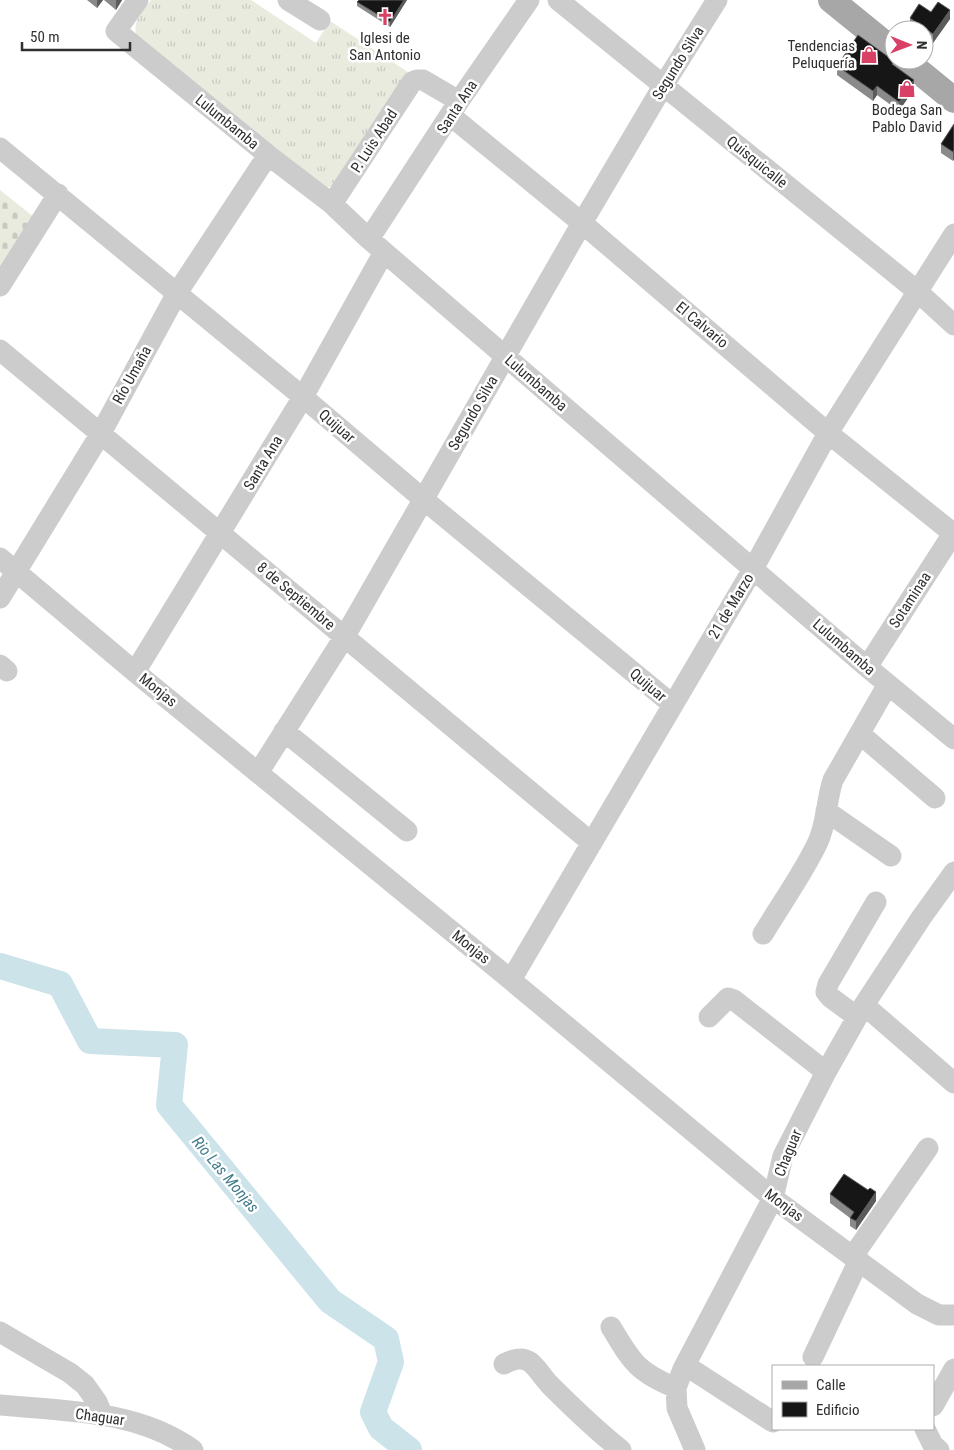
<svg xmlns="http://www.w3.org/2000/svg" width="954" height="1450" viewBox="0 0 954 1450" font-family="'Roboto Condensed',sans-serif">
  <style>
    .grass { fill: url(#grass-tufts) }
    .cemetery { fill: url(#cemetery-stones) }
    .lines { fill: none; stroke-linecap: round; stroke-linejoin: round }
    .river { stroke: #cce3ea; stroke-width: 26 }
    .minor { stroke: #ccc; stroke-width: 21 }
    .major { stroke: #a7a7a7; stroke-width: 26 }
    .wall { fill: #8a8a8a }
    .shaded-wall { fill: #5c5c5c }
    .building { fill: #161616; stroke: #5c5c5c }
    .labels { text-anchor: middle; stroke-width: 5; stroke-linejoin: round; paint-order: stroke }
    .poi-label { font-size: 15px; fill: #2f2f2f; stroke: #fff }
    .street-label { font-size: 15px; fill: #2f2f2f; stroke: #fff }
    .water-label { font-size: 16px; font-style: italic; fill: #437c8c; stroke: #fff }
  </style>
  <defs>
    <pattern id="grass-tufts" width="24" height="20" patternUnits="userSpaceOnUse" patternTransform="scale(1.25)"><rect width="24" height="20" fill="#e8ebde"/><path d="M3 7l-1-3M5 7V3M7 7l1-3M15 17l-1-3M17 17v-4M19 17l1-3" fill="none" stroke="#c7cabf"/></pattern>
    <pattern id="cemetery-stones" width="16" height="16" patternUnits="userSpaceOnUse" patternTransform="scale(1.25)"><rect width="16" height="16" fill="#e8ebde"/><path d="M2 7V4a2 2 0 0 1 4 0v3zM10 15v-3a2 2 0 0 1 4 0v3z" fill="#c7cabf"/></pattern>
  </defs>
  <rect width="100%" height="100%" fill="#fff"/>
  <path class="grass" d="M 151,0 L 251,0 L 316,43 L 330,21 L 408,72 L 337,183 L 327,188 L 231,113 L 136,34 C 133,20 143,11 151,0 Z"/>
  <path class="cemetery" d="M 0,190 L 35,218 L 0,276 Z"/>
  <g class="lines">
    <path class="river" d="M 0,966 L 60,984 L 90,1041 L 175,1045 L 169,1105 L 330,1301 L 386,1339 L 391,1362 L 373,1412 L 381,1428 L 409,1450"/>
    <path class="minor" d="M 138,0 L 116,31 L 268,155 L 332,204 L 369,239 L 505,356 L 867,667 L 954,739
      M 288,0 L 320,20
      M 558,0 L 917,291 L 954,325
      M 451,116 L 582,223 L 828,433 L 954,534
      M 0,148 L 303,397 L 423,499 L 673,705
      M 332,204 L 412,82 L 417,80 L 423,80 L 459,101
      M 369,239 L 459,101 L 529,0
      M 0,286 L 58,194
      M 0,350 L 592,843
      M 0,558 L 135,672 L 511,980 L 773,1198 L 917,1304 L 939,1315 L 954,1315
      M 0,598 L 101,433 L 177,293 L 268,155
      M 0,665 L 7,671
      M 867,667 L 954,532
      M 135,672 L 303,397 L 384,252
      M 284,731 L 407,831
      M 860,734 L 935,798
      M 258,773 L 345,636 L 582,223 L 663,86 L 717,0
      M 826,811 L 891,856
      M 763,934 C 781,904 802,875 817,844 C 827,824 826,801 833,780 L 888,684
      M 511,980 L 753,569 L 828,433 L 954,234
      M 864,1005 L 954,1083
      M 709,1017 L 728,998 L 734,1000 L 826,1072
      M 857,1017 L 830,997 L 826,992 L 828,984 L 876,902
      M 853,1256 L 928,1148
      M 611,1327 C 632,1362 637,1372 676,1388
      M 0,1332 L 70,1373 L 85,1385 L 97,1402 L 103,1416
      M 813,1357 L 859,1260
      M 504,1364 C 512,1360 521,1356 530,1362 C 537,1367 543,1378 550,1385 C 573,1408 596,1430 621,1450
      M 685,1365 L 773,1422
      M 0,1405 C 65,1411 138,1410 193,1450
      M 933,1406 L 954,1369
      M 925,1429 L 933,1445 L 939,1450
      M 695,1450 L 677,1408 L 676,1388 L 683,1369 L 773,1198 L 783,1156 L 826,1072 L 864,1005 L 921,918 L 954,872"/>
    <path class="major" d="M 831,0 L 894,51
      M 905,60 L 954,100"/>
  </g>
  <path class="wall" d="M 87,0 L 103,0 L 97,8 Z
    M 104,0 L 122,0 L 116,10 Z
    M 407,0 L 390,27 L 357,6 L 357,2 Z
    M 931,12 L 950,19 L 933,43 L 924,37 L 924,30 L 914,30 L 910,27 L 910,18 Z
    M 837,66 L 894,66 L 914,89 L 899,111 L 877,95 L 873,101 L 837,75 Z
    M 954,124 L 954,159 L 953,161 L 941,153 L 941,144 Z
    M 830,1194 L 876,1201 L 856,1230 L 850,1226 L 850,1218 L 830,1203 Z"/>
  <path class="shaded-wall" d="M 97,0 L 103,0 L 97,8 Z
    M 116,0 L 122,0 L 116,10 Z
    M 404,0 L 407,0 L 390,27 L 390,22 Z
    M 950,10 L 950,19 L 933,43 L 933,34 Z
    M 914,80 L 914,89 L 899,111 L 899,102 Z
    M 877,86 L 877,95 L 873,101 L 873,91 Z
    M 954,150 L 954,159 L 953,161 L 953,152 Z
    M 876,1192 L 876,1201 L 856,1230 L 856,1221 Z"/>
  <path class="building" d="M 359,0 L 404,0 L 390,22 L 357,2 Z
    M 938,2 L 950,10 L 933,34 L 910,18 L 919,4 L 931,12 Z
    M 858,35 L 894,61 L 892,64 L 914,80 L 899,102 L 877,86 L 873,91 L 837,66 Z
    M 954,124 L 954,150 L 953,152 L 941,144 Z
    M 844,1174 L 868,1190 L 870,1188 L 876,1192 L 856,1221 L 850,1218 L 854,1212 L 830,1194 Z"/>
  <defs>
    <g id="church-bare" transform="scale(1.35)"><path d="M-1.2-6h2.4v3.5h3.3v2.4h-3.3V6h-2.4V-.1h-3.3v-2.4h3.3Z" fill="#d84066" stroke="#fff" stroke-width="2.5" paint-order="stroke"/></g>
    <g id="shop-bare" transform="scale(1.35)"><path d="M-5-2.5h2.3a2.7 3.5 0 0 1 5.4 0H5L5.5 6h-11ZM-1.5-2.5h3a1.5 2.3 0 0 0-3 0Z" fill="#d84066" stroke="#fff" stroke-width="2.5" paint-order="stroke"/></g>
  </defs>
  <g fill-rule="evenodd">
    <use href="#church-bare" x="385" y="17"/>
    <use href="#shop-bare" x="869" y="55"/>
    <use href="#shop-bare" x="907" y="89"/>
  </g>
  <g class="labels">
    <g class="poi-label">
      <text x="385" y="43">Iglesi de<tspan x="385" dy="17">San Antonio</tspan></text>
      <text x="855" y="51" text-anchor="end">Tendencias<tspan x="855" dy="17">Peluquería</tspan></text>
      <text x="907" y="115">Bodega San<tspan x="907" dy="17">Pablo David</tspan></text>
    </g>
    <g class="street-label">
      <text transform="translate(678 63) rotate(-58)" y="5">Segundo Silva</text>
      <text transform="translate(457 107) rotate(-57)" y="5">Santa Ana</text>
      <text transform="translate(227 122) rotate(39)" y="5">Lulumbamba</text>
      <text transform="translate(374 141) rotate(-57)" y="5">P. Luis Abad</text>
      <text transform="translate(757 162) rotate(39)" y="5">Quisquicalle</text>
      <text transform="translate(702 325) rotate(40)" y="5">El Calvario</text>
      <text transform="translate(132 375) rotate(-61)" y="5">Río Umaña</text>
      <text transform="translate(536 383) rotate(41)" y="5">Lulumbamba</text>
      <text transform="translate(473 413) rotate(-60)" y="5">Segundo Silva</text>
      <text transform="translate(337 426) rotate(41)" y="5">Quijuar</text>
      <text transform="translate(263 463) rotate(-59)" y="5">Santa Ana</text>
      <text transform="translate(296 596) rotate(40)" y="5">8 de Septiembre</text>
      <text transform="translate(910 600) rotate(-57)" y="5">Sotaminaa</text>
      <text transform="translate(731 606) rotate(-59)" y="5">21 de Marzo</text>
      <text transform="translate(844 647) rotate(41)" y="5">Lulumbamba</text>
      <text transform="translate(648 685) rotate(40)" y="5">Quijuar</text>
      <text transform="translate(158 690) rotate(39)" y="5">Monjas</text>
      <text transform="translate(471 947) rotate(39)" y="5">Monjas</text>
      <text transform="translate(788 1153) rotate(-68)" y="5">Chaguar</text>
      <text transform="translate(784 1205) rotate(37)" y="5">Monjas</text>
      <text transform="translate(100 1417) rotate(8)" y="5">Chaguar</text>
    </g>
    <g class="water-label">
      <text transform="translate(226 1174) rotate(50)" y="6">Rio Las Monjas</text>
    </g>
  </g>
  <rect x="772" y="1365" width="162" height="65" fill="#ffffff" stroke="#acacac"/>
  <rect x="782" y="1381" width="25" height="8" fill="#a7a7a7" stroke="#acacac"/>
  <text x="816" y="1390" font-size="15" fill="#2f2f2f">Calle</text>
  <rect x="782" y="1402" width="25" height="15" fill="#161616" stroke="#acacac"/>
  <text x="816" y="1415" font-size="15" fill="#2f2f2f">Edificio</text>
  <g transform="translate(909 45) rotate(91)"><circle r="24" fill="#ffffff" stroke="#acacac"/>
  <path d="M0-4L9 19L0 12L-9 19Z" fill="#d84066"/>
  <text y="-8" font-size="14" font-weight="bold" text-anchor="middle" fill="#2f2f2f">N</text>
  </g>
  <path d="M22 42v8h108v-8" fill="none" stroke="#2f2f2f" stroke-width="2.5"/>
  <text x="30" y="42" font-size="15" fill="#2f2f2f" stroke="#ffffff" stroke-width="4" paint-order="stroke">50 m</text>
</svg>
